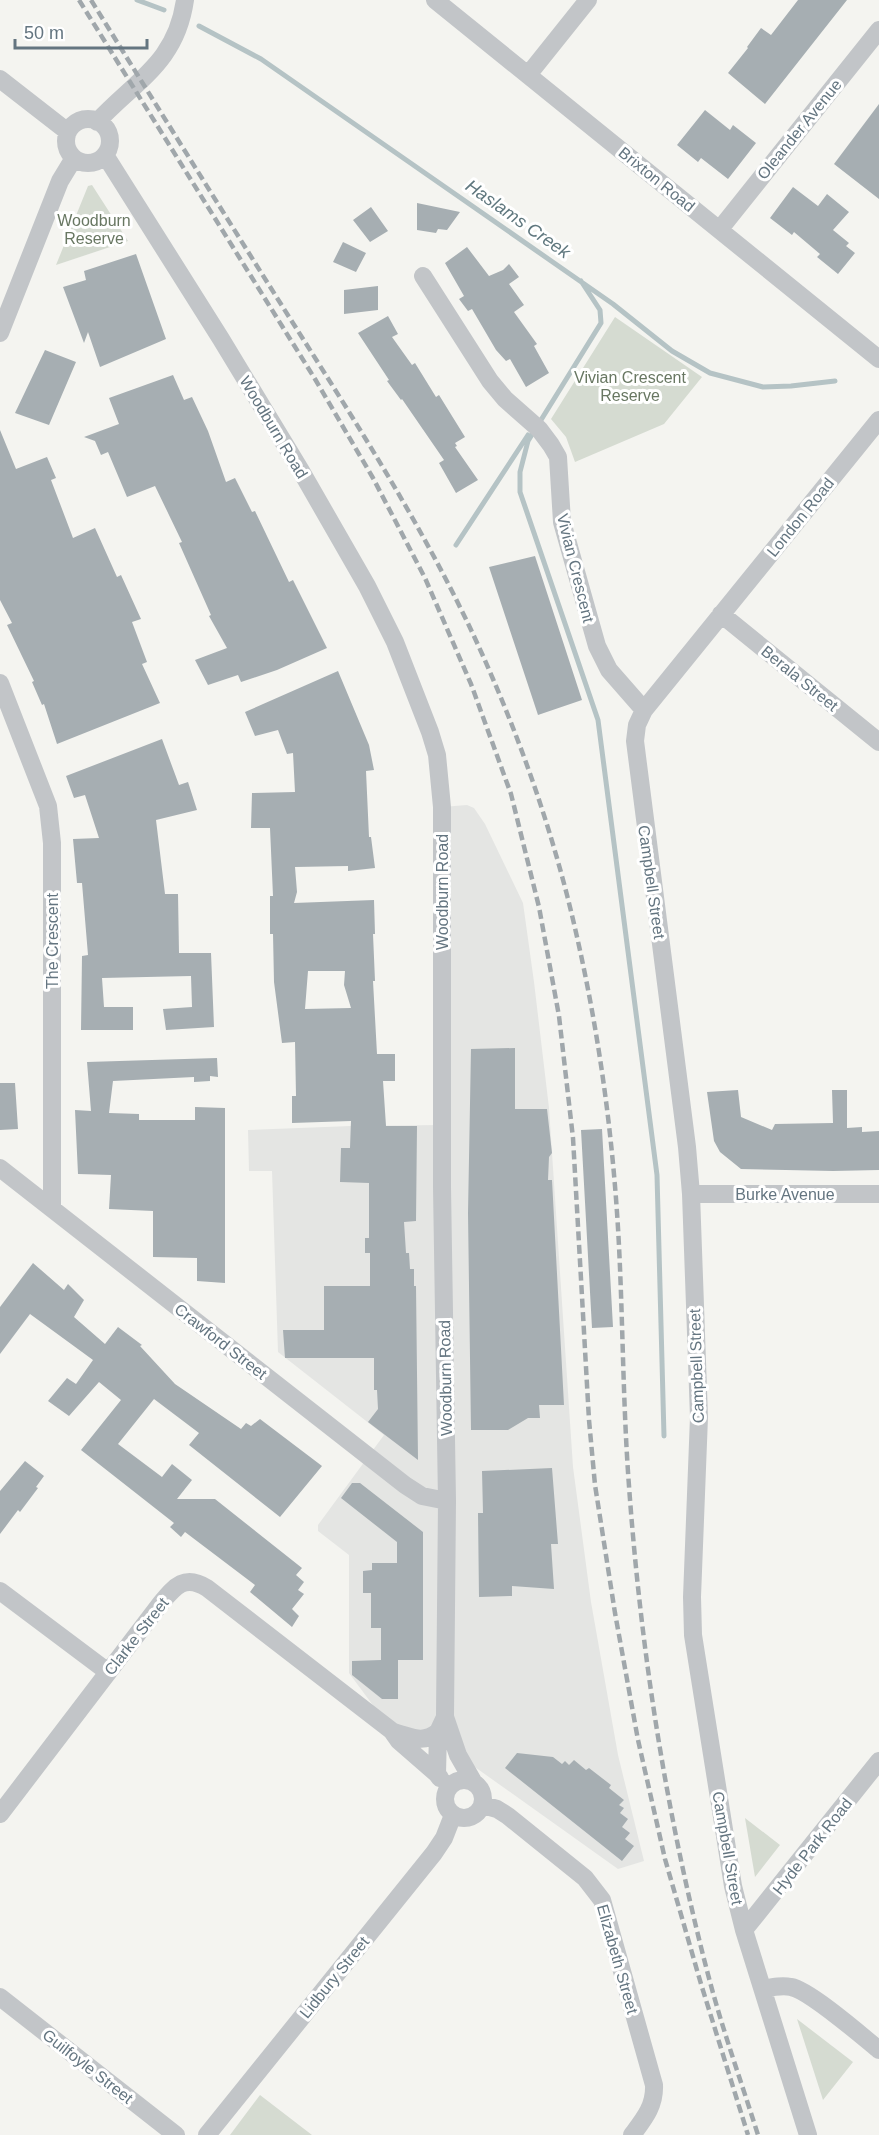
<svg xmlns="http://www.w3.org/2000/svg" width="879" height="2135" viewBox="0 0 879 2135" font-family="Helvetica,sans-serif">
  <style>
    .built { fill: #e4e5e3 }
    .green { fill: #d5dbd1 }
    .lines { fill: none; stroke-linecap: round; stroke-linejoin: round }
    .stream { stroke: #b5c3c5; stroke-width: 5 }
    .building { fill: #a6aeb2; fill-rule: evenodd }
    .minor { stroke: #c2c5c8; stroke-width: 18 }
    .rail { stroke: #a0a7ab; stroke-width: 4.5; stroke-dasharray: 9 4.5; stroke-linecap: butt }
    .labels { text-anchor: middle; stroke-width: 6; stroke-linejoin: round; paint-order: stroke }
    .street-label { font-size: 16px; fill: #647580; stroke: #fff }
    .park-label { font-size: 16px; fill: #687762; stroke: #fff }
    .water-label { font-size: 18px; font-style: italic; fill: #5f777e; stroke: #fff }
  </style>
  <rect width="100%" height="100%" fill="#f4f4f0"/>
  <path class="built" d="M 467,805 L 474,808 L 485,824 L 523,903 L 534,982 L 549,1108 L 573,1467 L 591,1602 L 618,1755 L 644,1861 L 618,1869 L 458,1755 L 423,1740 L 392,1731 L 349,1673 L 349,1555 L 318,1531 L 318,1525 L 384,1435 L 278,1352 L 272,1171 L 249,1171 L 248,1130 L 351,1126 L 442,1125 L 442,807 Z"/>
  <path class="green" d="M 92,185 L 128,241 L 56,265 L 88,186 Z
    M 615,317 L 702,377 L 664,424 L 575,462 L 566,437 L 551,419 Z
    M 745,1818 L 780,1845 L 755,1877 Z
    M 797,2019 L 853,2062 L 823,2100 Z
    M 260,2095 L 312,2135 L 230,2135 Z"/>
  <g class="lines">
    <path class="stream" d="M 137,0 L 164,10
      M 199,26 L 261,59 L 613,304 L 672,351 L 710,373 L 763,387 L 791,386 L 835,381
      M 581,281 L 600,310 L 601,323 L 528,441 L 520,472 L 520,492 L 598,720 L 657,1175 L 664,1436
      M 456,545 L 528,435"/>
  </g>
  <path class="building" d="M 798,0 L 847,0 L 765,104 L 728,73 L 748,48 L 747,47 L 761,28 L 771,35 Z
    M 879,104 L 879,199 L 834,164 Z
    M 705,110 L 730,130 L 733,125 L 756,143 L 728,179 L 701,158 L 698,162 L 677,145 Z
    M 793,187 L 818,206 L 827,194 L 849,212 L 833,230 L 849,243 L 846,246 L 855,253 L 838,274 L 817,257 L 820,254 L 794,232 L 792,235 L 770,218 Z
    M 417,203 L 460,212 L 447,230 L 438,229 L 436,233 L 417,230 Z
    M 371,207 L 388,231 L 370,242 L 353,220 Z
    M 343,242 L 366,253 L 356,272 L 333,262 Z
    M 467,247 L 489,276 L 503,270 L 509,264 L 519,277 L 509,284 L 524,305 L 514,312 L 537,344 L 534,346 L 549,373 L 526,387 L 510,359 L 506,361 L 496,350 L 472,309 L 468,311 L 459,299 L 464,296 L 445,263 Z
    M 136,254 L 166,339 L 100,367 L 88,332 L 84,343 L 63,287 L 86,280 L 84,271 Z
    M 378,286 L 378,310 L 344,314 L 344,290 Z
    M 388,316 L 398,334 L 392,337 L 412,365 L 415,363 L 436,397 L 439,395 L 465,437 L 455,443 L 457,446 L 455,447 L 478,480 L 456,493 L 439,463 L 444,460 L 402,399 L 401,400 L 387,381 L 389,380 L 358,333 Z
    M 45,350 L 76,362 L 49,425 L 15,413 Z
    M 173,375 L 184,400 L 192,397 L 208,431 L 226,482 L 235,478 L 252,512 L 255,511 L 289,582 L 293,580 L 327,648 L 277,670 L 241,682 L 238,675 L 208,685 L 195,660 L 227,648 L 209,616 L 211,615 L 179,543 L 182,542 L 155,486 L 127,497 L 108,452 L 101,455 L 95,441 L 84,437 L 119,424 L 109,398 Z
    M 0,430 L 16,469 L 47,457 L 56,478 L 51,480 L 73,538 L 95,528 L 117,577 L 121,575 L 141,619 L 132,622 L 147,662 L 142,664 L 160,703 L 57,744 L 44,704 L 42,705 L 32,682 L 34,681 L 7,625 L 12,623 L 0,600 Z
    M 535,556 L 582,700 L 538,715 L 489,567 Z
    M 338,671 L 369,745 L 374,770 L 366,771 L 369,837 L 371,837 L 375,868 L 348,871 L 348,866 L 295,867 L 297,892 L 294,903 L 374,900 L 375,934 L 373,934 L 375,981 L 373,981 L 377,1054 L 395,1054 L 395,1081 L 383,1081 L 386,1126 L 417,1126 L 416,1221 L 404,1222 L 406,1253 L 409,1253 L 410,1269 L 414,1269 L 414,1286 L 416,1286 L 418,1460 L 368,1422 L 378,1409 L 377,1390 L 374,1390 L 374,1358 L 285,1358 L 283,1330 L 324,1330 L 324,1286 L 370,1286 L 370,1253 L 365,1253 L 365,1238 L 369,1238 L 369,1183 L 340,1182 L 341,1148 L 350,1148 L 351,1121 L 292,1123 L 292,1096 L 296,1096 L 295,1042 L 282,1043 L 274,982 L 273,934 L 270,934 L 270,896 L 273,896 L 270,828 L 251,828 L 252,793 L 295,792 L 293,753 L 287,754 L 278,730 L 255,736 L 245,712 ZM 308,971 L 345,971 L 344,985 L 351,1008 L 305,1009 Z
    M 162,739 L 179,785 L 188,782 L 197,810 L 156,820 L 165,894 L 178,894 L 179,953 L 211,953 L 214,1027 L 166,1030 L 163,1009 L 192,1007 L 191,976 L 102,978 L 104,1007 L 133,1007 L 133,1030 L 81,1030 L 82,956 L 88,955 L 82,883 L 77,883 L 73,839 L 99,838 L 85,795 L 74,798 L 66,776 Z
    M 515,1048 L 515,1109 L 547,1109 L 552,1153 L 549,1157 L 548,1180 L 552,1180 L 564,1405 L 539,1405 L 540,1418 L 528,1418 L 508,1430 L 471,1430 L 468,1213 L 471,1049 Z
    M 217,1058 L 218,1077 L 210,1076 L 210,1081 L 194,1082 L 194,1077 L 113,1081 L 109,1113 L 139,1114 L 139,1120 L 195,1120 L 195,1107 L 225,1108 L 225,1283 L 197,1281 L 197,1258 L 153,1257 L 153,1211 L 109,1209 L 111,1175 L 78,1174 L 75,1110 L 91,1111 L 87,1062 Z
    M 0,1083 L 15,1083 L 18,1129 L 0,1130 Z
    M 738,1090 L 741,1117 L 772,1130 L 775,1124 L 833,1123 L 832,1090 L 847,1090 L 847,1128 L 862,1127 L 862,1132 L 879,1131 L 879,1170 L 833,1171 L 741,1169 L 720,1152 L 714,1141 L 707,1092 Z
    M 602,1129 L 613,1327 L 592,1328 L 581,1130 Z
    M 33,1263 L 64,1290 L 68,1284 L 84,1300 L 74,1317 L 105,1344 L 118,1327 L 142,1345 L 140,1346 L 175,1384 L 241,1429 L 246,1423 L 251,1426 L 260,1419 L 322,1466 L 280,1517 L 189,1445 L 199,1433 L 154,1399 L 118,1444 L 162,1477 L 172,1464 L 192,1480 L 177,1499 L 215,1499 L 302,1568 L 296,1575 L 304,1582 L 298,1590 L 304,1594 L 292,1609 L 299,1616 L 292,1627 L 250,1592 L 255,1585 L 185,1532 L 181,1537 L 170,1527 L 174,1523 L 81,1450 L 121,1400 L 99,1382 L 69,1416 L 48,1401 L 67,1378 L 76,1384 L 93,1360 L 30,1314 L 0,1354 L 0,1307 Z
    M 25,1461 L 44,1476 L 36,1487 L 38,1488 L 20,1512 L 18,1510 L 0,1534 L 0,1491 Z
    M 552,1468 L 558,1544 L 551,1544 L 554,1589 L 512,1586 L 512,1596 L 479,1597 L 478,1513 L 483,1513 L 482,1471 Z
    M 352,1483 L 360,1483 L 423,1532 L 423,1660 L 398,1660 L 398,1699 L 382,1699 L 352,1675 L 352,1661 L 381,1660 L 381,1628 L 371,1628 L 371,1593 L 363,1593 L 363,1571 L 372,1570 L 372,1563 L 397,1563 L 397,1542 L 341,1498 Z
    M 517,1753 L 553,1757 L 562,1764 L 565,1761 L 569,1765 L 574,1760 L 586,1770 L 589,1768 L 611,1785 L 609,1788 L 624,1800 L 619,1805 L 624,1808 L 620,1813 L 628,1819 L 622,1827 L 630,1833 L 625,1839 L 634,1846 L 622,1861 L 505,1768 Z"/>
  <g class="lines">
    <path class="minor" d="M 435,0 L 879,359
      M 528,75 L 588,0
      M 0,79 L 68,132
      M66 141a22 22 0 1 1 44 0a22 22 0 1 1-44 0Z
      M 97,122 C 136,80 176,63 185,0
      M 105,155 L 221,339 L 301,471 L 367,586 L 395,642 L 430,732 L 437,755 L 442,807 L 442,1187 L 447,1501 L 445,1717 L 458,1755 L 474,1783
      M 720,229 L 879,30
      M 423,276 L 490,381 L 505,399 L 539,429 L 551,445 L 558,457 L 562,522 L 597,646 L 609,670 L 644,710
      M 0,333 L 60,181 L 74,158
      M 721,614 L 879,742
      M 0,683 L 48,806 L 52,843 L 52,1208
      M 0,1168 L 405,1485 L 422,1496 L 447,1501
      M 691,1194 L 879,1194
      M 0,1591 L 108,1672
      M 393,1732 C 411,1736 421,1745 438,1732
      M 440,1778 L 437,1774 L 438,1732 L 445,1717
      M445 1799a19 19 0 1 1 38 0a19 19 0 1 1-38 0Z
      M 483,1805 L 497,1809 L 508,1816 L 585,1878 L 602,1900 L 654,2085 C 655,2106 644,2119 632,2135
      M 0,1814 L 161,1603 C 175,1586 185,1574 207,1588 L 392,1731 L 399,1741 L 437,1774
      M 744,1930 L 879,1761
      M 763,1989 C 773,1987 782,1985 791,1987 C 809,1990 862,2036 879,2050
      M 0,1997 L 176,2135
      M 207,2135 L 434,1853 L 444,1838 L 453,1815
      M 808,2135 L 744,1930 L 733,1886 L 693,1635 L 692,1597 L 699,1417 L 691,1194 L 687,1147 L 635,741 L 637,725 L 644,710 L 879,420"/>
    <path class="rail" d="M 79,0 L 315,379 L 373,478 L 425,578 L 471,684 L 511,794 L 539,907 L 559,1016 L 573,1138 L 589,1420 L 595,1485 L 615,1613 L 638,1740 L 665,1859 L 701,1984 L 748,2135
      M 91,0 C 153,100 216,201 279,301 C 356,423 437,546 493,679 C 523,749 548,821 567,895 C 596,1010 613,1128 619,1246 C 623,1326 623,1406 629,1486 C 641,1653 667,1820 710,1982 C 724,2034 742,2084 758,2135"/>
  </g>
  <g class="labels">
    <g class="street-label">
      <text transform="translate(799 129) rotate(-51)" y="6">Oleander Avenue</text>
      <text transform="translate(657 179) rotate(39)" y="6">Brixton Road</text>
      <text transform="translate(274 427) rotate(59)" y="6">Woodburn Road</text>
      <text transform="translate(800 517) rotate(-51)" y="6">London Road</text>
      <text transform="translate(576 568) rotate(76)" y="6">Vivian Crescent</text>
      <text transform="translate(800 678) rotate(39)" y="6">Berala Street</text>
      <text transform="translate(652 882) rotate(82)" y="6">Campbell Street</text>
      <text transform="translate(442 892) rotate(-90)" y="6">Woodburn Road</text>
      <text transform="translate(52 941) rotate(-90)" y="6">The Crescent</text>
      <text x="785" y="1200">Burke Avenue</text>
      <text transform="translate(221 1341) rotate(38)" y="6">Crawford Street</text>
      <text transform="translate(696 1366) rotate(-92)" y="6">Campbell Street</text>
      <text transform="translate(445 1378) rotate(-91)" y="6">Woodburn Road</text>
      <text transform="translate(136 1636) rotate(-52)" y="6">Clarke Street</text>
      <text transform="translate(812 1846) rotate(-52)" y="6">Hyde Park Road</text>
      <text transform="translate(728 1848) rotate(80)" y="6">Campbell Street</text>
      <text transform="translate(618 1959) rotate(74)" y="6">Elizabeth Street</text>
      <text transform="translate(334 1977) rotate(-51)" y="6">Lidbury Street</text>
      <text transform="translate(88 2066) rotate(38)" y="6">Guilfoyle Street</text>
    </g>
    <g class="park-label">
      <text x="94" y="226">Woodburn<tspan x="94" dy="18">Reserve</tspan></text>
      <text x="630" y="383">Vivian Crescent<tspan x="630" dy="18">Reserve</tspan></text>
    </g>
    <g class="water-label">
      <text transform="translate(518 219) rotate(35)" y="6">Haslams Creek</text>
    </g>
  </g>
  <path d="M15 39v9h132v-9" fill="none" stroke="#647580" stroke-width="3"/>
  <text x="24" y="39" font-size="18" fill="#647580" stroke="#ffffff" stroke-width="4.5" paint-order="stroke">50 m</text>
</svg>
